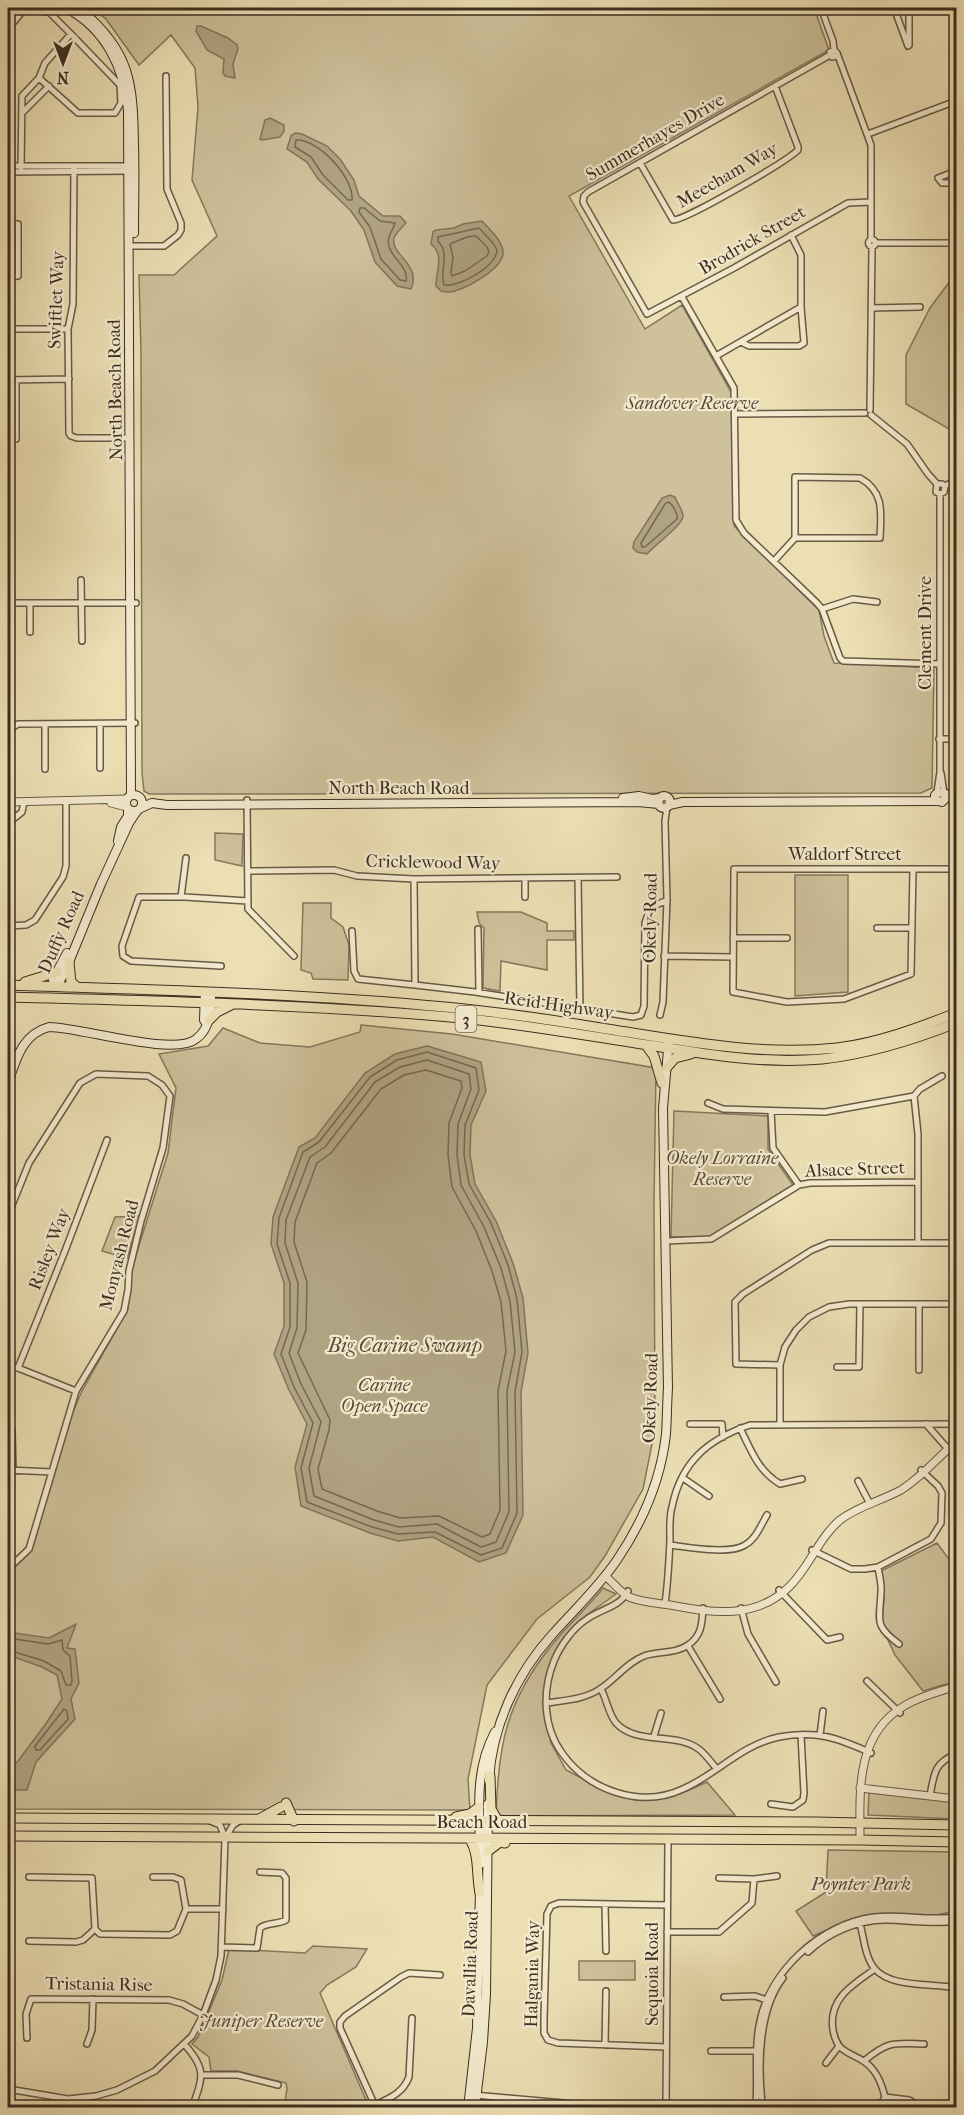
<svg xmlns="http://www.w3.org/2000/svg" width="964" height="2115" viewBox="0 0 964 2115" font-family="'IM FELL French Canon',serif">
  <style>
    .green { fill: #cec19b; stroke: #85785e; stroke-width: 1.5 }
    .water { fill: #b0a382; stroke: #82745b; stroke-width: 1.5 }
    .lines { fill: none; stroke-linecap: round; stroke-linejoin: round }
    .shore { stroke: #766851; stroke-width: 1.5 }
    .minor-casing { stroke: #685a45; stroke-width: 8 }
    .tertiary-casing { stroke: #685a45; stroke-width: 9 }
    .secondary-casing { stroke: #3c2e20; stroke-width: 10 }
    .primary-casing { stroke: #3c2e20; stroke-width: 11 }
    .trunk-casing { stroke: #3c2e20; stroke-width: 11 }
    .minor { stroke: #f3eace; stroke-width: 5 }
    .tertiary { stroke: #f3eace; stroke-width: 7 }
    .secondary { stroke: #f3eace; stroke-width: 8 }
    .primary { stroke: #ecdfb4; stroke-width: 9 }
    .trunk { stroke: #ecdfb4; stroke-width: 9 }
    .labels { text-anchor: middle; stroke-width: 4.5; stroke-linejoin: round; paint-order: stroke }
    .shield { fill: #f3eace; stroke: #736654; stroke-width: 1.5 }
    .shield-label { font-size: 16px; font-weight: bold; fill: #3c2e20 }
    .street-label { font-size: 18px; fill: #3c2e20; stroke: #f3eace }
    .park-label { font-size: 18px; font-style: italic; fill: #594b39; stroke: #f3eace }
    .water-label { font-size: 20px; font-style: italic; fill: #594b38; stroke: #f3eace }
  </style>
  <rect width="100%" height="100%" fill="#ecdfb4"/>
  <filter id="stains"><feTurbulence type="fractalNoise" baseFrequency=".00333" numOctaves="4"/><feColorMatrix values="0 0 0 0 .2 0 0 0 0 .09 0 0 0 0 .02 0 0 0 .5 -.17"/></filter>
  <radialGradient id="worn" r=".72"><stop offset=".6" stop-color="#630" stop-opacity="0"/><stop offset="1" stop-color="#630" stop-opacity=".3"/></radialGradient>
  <path class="green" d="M 90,8 L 814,8 L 829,50 L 569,196 L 645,329 L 682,305 L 732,394 L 734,526 L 819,610 L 824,636 L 834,663 L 934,668 L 932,788 L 921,793 L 164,794 L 149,794 L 144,791 L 142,773 L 141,352 L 139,275 L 174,275 L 217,236 L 192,180 L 198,107 L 195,68 L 171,35 L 139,65 L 106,19 Z
    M 956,273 L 956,433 L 906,404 L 906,355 L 930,308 Z
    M 8,647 L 13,647 L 14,716 L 8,716 Z
    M 215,833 L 243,834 L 242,866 L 215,860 Z
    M 795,875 L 848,875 L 848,992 L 795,996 Z
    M 303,903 L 331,903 L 331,918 L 343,927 L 349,945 L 348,980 L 313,979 L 311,973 L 301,970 Z
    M 477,912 L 521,912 L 547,923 L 547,931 L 574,931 L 574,940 L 547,940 L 547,970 L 501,961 L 500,991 L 483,988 L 484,928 L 479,923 Z
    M 361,1025 L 452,1034 L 656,1068 L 654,1203 L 655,1429 L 643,1489 L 605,1556 L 590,1577 L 537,1619 L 487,1685 L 468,1779 L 470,1810 L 8,1809 L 8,1572 L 31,1548 L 67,1425 L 82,1391 L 128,1309 L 131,1271 L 168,1153 L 176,1088 L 159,1054 L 208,1046 L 223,1028 L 260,1043 L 310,1047 L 360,1032 Z
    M 674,1111 L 768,1116 L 768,1149 L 793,1185 L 710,1237 L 671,1237 Z
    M 140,1216 L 127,1258 L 102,1251 L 115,1217 Z
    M 937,1543 L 948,1558 L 956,1564 L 956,1681 L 923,1691 L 895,1655 L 882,1627 L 884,1597 L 881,1571 Z
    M 603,1588 L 616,1594 L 580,1620 L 564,1637 L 548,1672 L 545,1715 L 551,1743 L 566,1770 L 610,1793 L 635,1800 L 661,1799 L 687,1791 L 707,1782 L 735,1815 L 496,1816 C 498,1746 506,1702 551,1646 C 568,1625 587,1608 603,1588 Z
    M 869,1791 L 956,1801 L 956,1819 L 868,1815 Z
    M 828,1850 L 956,1852 L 956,1911 L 926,1917 L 854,1919 L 813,1936 L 796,1911 L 826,1892 Z
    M 313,1946 L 367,1949 L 356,1967 L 327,1985 L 320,1993 L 369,2107 L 284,2107 L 287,2089 L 286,2083 L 237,2071 L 211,2071 L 209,2057 L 192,2044 L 198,2037 L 222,1980 L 229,1949 L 305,1953 Z
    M 579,1961 L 635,1961 L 635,1980 L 579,1980 Z"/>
  <path class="water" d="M 197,26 L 201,26 L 228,38 L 237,45 L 238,49 L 233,64 L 235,78 L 225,76 L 223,73 L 224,59 L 207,50 L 196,31 Z
    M 270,118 L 284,125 L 284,131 L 280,137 L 262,140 L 260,139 L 265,120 Z
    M 295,133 L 302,134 L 327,146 L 340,159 L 354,180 L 359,196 L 383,216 L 400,216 L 406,223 C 402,227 396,233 394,238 C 390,255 422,264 411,289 L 397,286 L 375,262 L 364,230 L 351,211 L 318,179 L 307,162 L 287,149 L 291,136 Z
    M 482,221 C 490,230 501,239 503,251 C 505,268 468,287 455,291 C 450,293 445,292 441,291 L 436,286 C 436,271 445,255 431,244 L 433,232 L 436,230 L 454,228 L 463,224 Z
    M 670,495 L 675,497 C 677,503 682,509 683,515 C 685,524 654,545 647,554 L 637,552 L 633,548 L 634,542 L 662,498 Z
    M 427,1046 L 481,1062 L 486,1091 L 471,1125 L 470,1155 L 475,1184 L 496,1221 L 513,1263 L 523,1298 L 528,1353 L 521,1392 L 523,1515 L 506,1553 L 479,1562 L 433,1537 L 398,1541 L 370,1533 L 301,1506 L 295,1467 L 307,1424 L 289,1390 L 274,1354 L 284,1326 L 284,1283 L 271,1244 L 273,1217 L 299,1147 L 315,1138 L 365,1073 L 395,1054 Z
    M 76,1624 L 67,1648 L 75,1649 L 79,1683 L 71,1699 L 75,1719 L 36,1762 L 27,1790 L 8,1790 L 8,1768 L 18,1761 L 45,1725 L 62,1699 L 57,1675 L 42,1667 L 8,1655 L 8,1632 L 49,1638 Z"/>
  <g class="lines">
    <path class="shore" d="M 296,140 C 319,139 354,178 352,200 L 348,200 L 323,175 L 311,157 L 295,147 Z
      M 360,208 L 364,208 L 380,221 L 395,223 C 393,231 386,237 389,246 C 392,259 409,267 406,281 L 400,280 L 381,259 L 370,227 L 359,212 Z
      M 479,228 L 493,243 L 497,250 C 497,266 458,288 444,285 C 439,270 451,255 438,241 L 438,237 Z
      M 476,236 L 487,247 L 489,252 L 487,256 L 465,271 L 452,276 L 451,273 L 453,258 L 450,244 L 467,237 Z
      M 668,502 C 673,504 678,514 677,519 L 645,547 L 642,547 L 641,543 L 665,504 Z
      M 427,1052 L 476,1068 L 479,1090 L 465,1125 L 464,1155 L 469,1184 L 491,1223 L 508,1265 L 517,1299 L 522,1352 L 515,1392 L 517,1513 L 502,1548 L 481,1555 L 435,1532 L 398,1534 L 372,1527 L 307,1502 L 301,1468 L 313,1423 L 294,1387 L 281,1354 L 290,1327 L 290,1283 L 277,1244 L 279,1218 L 303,1152 L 319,1142 L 370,1077 L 397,1060 Z
      M 427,1060 L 469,1074 L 471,1089 L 458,1124 L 457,1155 L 461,1185 L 484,1227 L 501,1268 L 510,1301 L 515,1352 L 507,1391 L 509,1512 L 496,1542 L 481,1547 L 437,1524 L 399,1527 L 374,1520 L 314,1496 L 309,1468 L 321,1422 L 301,1384 L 289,1353 L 297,1328 L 298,1283 L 285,1243 L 286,1220 L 310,1157 L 325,1147 L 375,1082 L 400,1067 Z
      M 426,1070 L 461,1081 L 462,1088 L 449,1123 L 448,1155 L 452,1187 L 476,1231 L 492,1271 L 501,1302 L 506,1351 L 498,1391 L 500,1510 L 490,1534 L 482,1537 L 439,1516 L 400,1518 L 377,1511 L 322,1489 L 318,1469 L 329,1430 L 330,1420 L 298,1353 L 306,1330 L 307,1282 L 294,1242 L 295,1222 L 317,1163 L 331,1153 L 381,1089 L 404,1075 Z
      M 8,1638 L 48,1644 L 62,1640 L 63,1650 L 70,1656 L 72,1681 L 71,1685 L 66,1685 L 61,1671 L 44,1661 L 8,1650
      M 64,1709 L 67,1711 L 68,1719 L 40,1750 L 36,1750 L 35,1746 Z"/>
    <g class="minor-casing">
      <path id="minor" d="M 40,8 L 50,13 L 71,34
        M 821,8 L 833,41 L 834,50
        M 894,8 L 908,46
        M 909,8 L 909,45
        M 8,29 L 22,12 L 31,8
        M 71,34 L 120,85 L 121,103 L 115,113 L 78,113 L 39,78 L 45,63 Z
        M 830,55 L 588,192 L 584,196 L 583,202 L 647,314 L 734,268 L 848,203 L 871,202
        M 836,56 L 832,57 L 830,52 L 834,50 L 837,53 L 871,145 L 871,240
        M 22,113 L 49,86
        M 868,134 L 956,101
        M 640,163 L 673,220 C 684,221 786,162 798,150 L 798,147 L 775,86
        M 8,166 L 129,166
        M 74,166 L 73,304 L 68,329 L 69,433 L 71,436 L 77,438 L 125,438
        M 21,168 L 22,96 L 39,78
        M 956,171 L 938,178 L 942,183 L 956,183
        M 8,172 L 130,171
        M 8,224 L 18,224 L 18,276 L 8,277
        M868.5 243a3.5 3.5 0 1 1 7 0a3.5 3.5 0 1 1-7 0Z
        M 875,243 L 956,243
        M 129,246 L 164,246 L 178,235 L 181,230 L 181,223 L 167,189 L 166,76
        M 682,297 L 734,388 L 736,520 L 744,533 L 817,603 L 822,609 L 840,658 L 843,661 L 940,664
        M 871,308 L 920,307
        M 8,329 L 68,329
        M 741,342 L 749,346 L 799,346 L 804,343 L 801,307 L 801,255 L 791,235
        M 716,356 L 801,307
        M 8,380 L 69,379
        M 16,380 L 16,439
        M 870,410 L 872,247
        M 735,414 L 865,413
        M 871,415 L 907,444 L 928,474 L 937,484 L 942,484 L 945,486 L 944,492 L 940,494 L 936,492 L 937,484
        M 945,486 L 956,480
        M 774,561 L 795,538 L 880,538 C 881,513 885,492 860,478 L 795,477 L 795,538
        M 81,580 L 82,641
        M 8,603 L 136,603
        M 822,609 L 853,599 L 877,602
        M 30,632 L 30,603
        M 45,724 L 45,769
        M 100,724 L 100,768
        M 8,730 L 18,724 L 135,723
        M 939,739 L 956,739
        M 941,773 L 944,793
        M 937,792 L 940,772 L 940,494
        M 247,800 L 248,909 L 294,956
        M 8,823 L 22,812 L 24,802
        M 913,869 L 911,974 L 844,999 L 787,1002 L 733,992 L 734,869 L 956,869
        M 249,871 L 334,870 L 357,876 L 414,879 L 617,877
        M 525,878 L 525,897
        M 578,878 L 580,1010
        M 414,879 L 415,985 L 475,992 L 633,1017 L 641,1015 L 644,1006 L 645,923 L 650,908 L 667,900
        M 181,897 L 186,858
        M 8,926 L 26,925 L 35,920 L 63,877 L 66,866 L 66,802
        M 877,928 L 912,928
        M 478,929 L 479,992
        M 352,931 L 354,971 L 358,979 L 415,985
        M 733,938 L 787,938
        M 664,956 L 733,957
        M 221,966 L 131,961 L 123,956 L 122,946 L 139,897 L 185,897 L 248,901
        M 660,1015 L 663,1002 L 667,900 L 665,821 L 667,807
        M 914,1096 L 918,1134 L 918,1243
        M 708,1103 L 723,1109 L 825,1112 L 914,1096 L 920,1089 L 942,1076
        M 771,1111 L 773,1148 L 799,1185
        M 8,1215 L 29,1163 L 80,1083 L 96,1074 L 148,1076 L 162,1085 L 170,1096 L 163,1148 L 141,1221 L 129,1271 L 128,1290 L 124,1311 L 76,1391 L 29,1549 L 8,1569
        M 665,1241 L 711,1239 L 799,1185 L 810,1183 L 918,1182
        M 919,1304 L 919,1370
        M 780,1365 L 736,1364 L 735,1302 L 743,1294 L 812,1250 L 829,1243 L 956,1243
        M 837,1367 L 859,1367 L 860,1304
        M 8,1368 L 18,1368 L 76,1391
        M 18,1368 L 65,1251 L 107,1140
        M 690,1424 L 722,1424 L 723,1437
        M 780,1424 L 780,1365 L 785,1347 L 796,1330 L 809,1317 L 829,1307 L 849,1304 L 956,1304
        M 926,1424 L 948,1449
        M 740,1428 C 751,1450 758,1471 780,1484 L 802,1479
        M 12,1431 L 13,1471
        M 8,1470 L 52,1472
        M 683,1478 L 709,1496
        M 858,1481 L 870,1504
        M 670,1545 C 688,1547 729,1555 745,1545 C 756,1539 761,1525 767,1515
        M 812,1550 L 851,1569 L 865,1569 L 878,1567 L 931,1539 L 941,1523 L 942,1493 L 938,1486 L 921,1470
        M 878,1567 C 879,1575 882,1584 881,1592 C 880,1620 873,1625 899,1644
        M 779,1590 L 827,1640 L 840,1637
        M 628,1591 C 620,1607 601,1609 587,1619 C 573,1628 560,1646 554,1661 C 542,1691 543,1727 562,1753 C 588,1790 640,1809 683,1789 C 717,1774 741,1745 779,1737 C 816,1730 838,1738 871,1753
        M 665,1604 C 668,1583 669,1561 670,1540 C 670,1529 669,1517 672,1507 C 681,1462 708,1439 750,1425 L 956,1424
        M 741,1608 L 748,1634 L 776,1682
        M 688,1646 L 720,1699
        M 867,1681 L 900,1713
        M 601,1689 C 607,1700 608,1713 616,1723 C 637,1746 677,1731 700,1750 C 706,1755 711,1762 716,1768
        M 546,1703 C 565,1700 583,1700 600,1689 C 615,1680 626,1663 644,1656 C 658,1651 676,1654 688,1645 C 702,1636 702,1623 703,1608
        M 820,1735 L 823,1711
        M 654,1736 L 661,1713
        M 930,1796 C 934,1774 934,1763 956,1754
        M 771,1804 L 793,1807 L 803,1800 L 804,1793 L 801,1735
        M 226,1837 L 233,1825 L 241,1820
        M 29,1877 L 92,1878 L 95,1929 L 100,1934 L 170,1935 L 177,1931 L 186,1909 L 223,1909
        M 153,1877 L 173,1877 L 181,1880 L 186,1909
        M 719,1878 L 754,1879 L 777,1876
        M 605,1904 L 606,1951
        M 860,1924 C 864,1938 865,1958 875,1969 C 891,1988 933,1983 956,1988
        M 667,1932 L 719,1932 L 752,1903 L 754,1879
        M 29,1941 L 76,1942 L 83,1940 L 95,1929
        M 221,1947 L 257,1948 L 260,1928 C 267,1922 277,1925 286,1920 L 286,1878 L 282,1873 L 260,1872
        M 808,1952 C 828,1933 857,1920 885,1920 C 909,1920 932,1925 956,1921
        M 875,1969 C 852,1985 828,1999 833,2030 C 834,2036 836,2042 840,2047 C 846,2053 853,2055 860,2059 C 875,2067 881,2081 885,2097 L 879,2108
        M 724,1997 L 755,1996 L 769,2001
        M 27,2038 L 26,2014 L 31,1999 L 169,2000 L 183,2004 L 203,2015
        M 87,2044 L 92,2030 L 93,1999
        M 184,2044 C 207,2069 203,2077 192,2108
        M 605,2045 L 606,1991
        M 666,2047 L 558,2043 L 548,2040 L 544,2033 L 544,2019 L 547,1914 L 551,1906 L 559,1903 L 667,1905
        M 711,2051 L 760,2051
        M 864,2061 C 888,2041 893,2043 924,2044
        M 826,2063 L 839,2046
        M 201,2075 L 238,2075 L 278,2085
        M 8,2089 L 68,2099 L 96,2096 L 117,2090 L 155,2071 L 192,2036 L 203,2015 L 216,1980 L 221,1956 L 225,1838 L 220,1825 L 210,1821
        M 474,2095 L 619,2108
        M 885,2097 L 909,2100 L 922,2108
        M 756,2104 C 758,2078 754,2051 759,2026 C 768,1972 820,1924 874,1917 C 902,1914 929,1921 956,1917
        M 762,2104 C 758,2066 758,2010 783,1978
        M 375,2105 C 390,2098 403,2093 409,2077 L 412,2018
        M 763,2105 L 775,2108
        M 376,2108 L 340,2028 L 340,2022 L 345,2016 L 401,1977 L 409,1973 L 440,1975
        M 666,2108 L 668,1840
        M 740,2108 L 754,2105"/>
    </g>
    <g class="tertiary-casing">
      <path id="tertiary" d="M 8,802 L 127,799
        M 111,803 L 127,807
        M 605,1576 C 613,1582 620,1592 629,1597 C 641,1602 657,1603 670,1605 C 713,1613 756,1620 790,1586 C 810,1566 818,1539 840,1520 C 858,1506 881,1501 901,1490 C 922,1477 938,1457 956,1442
        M 860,1788 L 956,1799
        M 860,1840 C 860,1792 855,1735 904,1706 C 920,1696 939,1692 956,1686"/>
    </g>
    <g class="secondary-casing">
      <path id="secondary" d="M 66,8 C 105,28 124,67 128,110 L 131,795
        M 81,10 C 131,51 133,84 134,145 C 135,174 134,203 134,233
        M126 803a8 8 0 1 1 16 0a8 8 0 1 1-16 0Z
        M 945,795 L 946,798 L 942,802 L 935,800 L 935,795 L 939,792 L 956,797
        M658 802a6 6 0 1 1 12 0a6 6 0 1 1-12 0Z
        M 623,798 L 639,796 L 652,799 L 660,798
        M 669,805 L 683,802 L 936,801
        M 141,808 L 152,803 L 167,805 L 638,802 L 659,804
        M 118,841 L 121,827 L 128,816 L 128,809
        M 54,987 L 60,981 L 69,962 L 101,884 L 129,823 L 137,811
        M 54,987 L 53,979 L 67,953
        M 205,992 L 204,1020 L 207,1024
        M 8,1083 C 16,1060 22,1034 49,1027 C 80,1027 174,1057 196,1039 C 211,1028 211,1009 211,992
        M 489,1780 C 492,1727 516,1675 551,1636 C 573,1611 598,1588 617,1560 C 642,1523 661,1479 666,1434 C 667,1419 667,1403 668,1388 L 663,1108 L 669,1039
        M 480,1864 C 481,1817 472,1775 495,1732
        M 468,2108 L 477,2028 L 480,1888
        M 475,2108 L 483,2042 L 486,1994 L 488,1804"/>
    </g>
    <g class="primary-casing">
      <path id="primary" d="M 490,1776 L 491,1809 L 498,1821
        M 286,1803 L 294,1821
        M 456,1817 L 470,1814 L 479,1807
        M 8,1818 L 815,1822 L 956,1825
        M 261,1818 L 281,1807
        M 8,1836 L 860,1840 L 956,1842
        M 469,1838 C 480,1854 476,1874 480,1893
        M 488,1851 L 500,1842 L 505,1843"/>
    </g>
    <g class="trunk-casing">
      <path id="trunk" d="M 69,962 L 71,982 L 77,987
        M 25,982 L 57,972
        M 8,985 C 153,990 300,993 445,1007 C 499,1012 553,1020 607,1029 C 684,1041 759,1056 837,1048 C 878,1043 918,1028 956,1013
        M 8,997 C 155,1001 303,1004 450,1017 C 518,1023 587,1036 655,1046 C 710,1055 766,1064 822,1059 C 869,1054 913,1040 956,1023
        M 209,1020 L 217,1012 L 231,1005
        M 646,1045 L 654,1056 L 662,1083
        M 667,1067 L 675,1058 L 691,1054"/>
    </g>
    <use href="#minor" class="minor"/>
    <use href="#tertiary" class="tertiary"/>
    <use href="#secondary" class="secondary"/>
    <use href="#primary" class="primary"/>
    <use href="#trunk" class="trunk"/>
  </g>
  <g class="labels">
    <rect class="shield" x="455.5" y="1006" width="21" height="26" rx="4.5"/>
    <g class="shield-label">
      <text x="466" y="1025">3</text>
    </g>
    <g class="street-label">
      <text transform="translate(655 137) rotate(-30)" y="6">Summerhayes Drive</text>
      <text transform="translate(727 175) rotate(-30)" y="6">Meecham Way</text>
      <text transform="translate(752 240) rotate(-30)" y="6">Brodrick Street</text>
      <text transform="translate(56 300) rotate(-88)" y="6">Swiftlet Way</text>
      <text transform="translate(115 390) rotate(-91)" y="6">North Beach Road</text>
      <text transform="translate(925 633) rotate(-90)" y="6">Clement Drive</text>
      <text x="399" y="794">North Beach Road</text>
      <text x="845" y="860">Waldorf Street</text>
      <text transform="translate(433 862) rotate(1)" y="6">Cricklewood Way</text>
      <text transform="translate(650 918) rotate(-89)" y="6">Okely Road</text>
      <text transform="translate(61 932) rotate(-66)" y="6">Duffy Road</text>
      <text transform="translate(559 1005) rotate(8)" y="6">Reid Highway</text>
      <text transform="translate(855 1169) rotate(-2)" y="6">Alsace Street</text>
      <text transform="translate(49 1249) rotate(-69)" y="6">Risley Way</text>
      <text transform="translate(119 1255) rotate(-76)" y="6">Monyash Road</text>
      <text transform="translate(650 1398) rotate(-88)" y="6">Okely Road</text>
      <text x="482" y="1828">Beach Road</text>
      <text transform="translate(470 1964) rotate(-88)" y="6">Davallia Road</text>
      <text transform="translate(532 1974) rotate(-89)" y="6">Halgania Way</text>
      <text transform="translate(652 1974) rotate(-90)" y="6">Sequoia Road</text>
      <text transform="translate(99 1984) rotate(1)" y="6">Tristania Rise</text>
    </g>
    <g class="park-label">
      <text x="692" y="409">Sandover Reserve</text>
      <text x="722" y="1164">Okely Lorraine<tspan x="722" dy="21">Reserve</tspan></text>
      <text x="384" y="1391">Carine<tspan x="384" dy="21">Open Space</tspan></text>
      <text x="861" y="1890">Poynter Park</text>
      <text x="261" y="2027">Juniper Reserve</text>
    </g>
    <g class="water-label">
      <text x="405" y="1352">Big Carine Swamp</text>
    </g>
  </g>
  <rect width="964" height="2115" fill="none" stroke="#ecdfb4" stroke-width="30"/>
  <rect x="9" y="9" width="946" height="2097" fill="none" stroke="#3c2e20" stroke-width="3"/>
  <rect x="15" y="15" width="934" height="2085" fill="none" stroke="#3c2e20" stroke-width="1.5"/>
  <g transform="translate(63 63) rotate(180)" stroke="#f3eace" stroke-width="4.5" paint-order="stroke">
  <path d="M0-4.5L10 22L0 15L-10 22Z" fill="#3c2e20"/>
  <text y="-9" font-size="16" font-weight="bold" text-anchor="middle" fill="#3c2e20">N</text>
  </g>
  <rect width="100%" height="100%" filter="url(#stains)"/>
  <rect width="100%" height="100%" fill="url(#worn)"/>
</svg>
